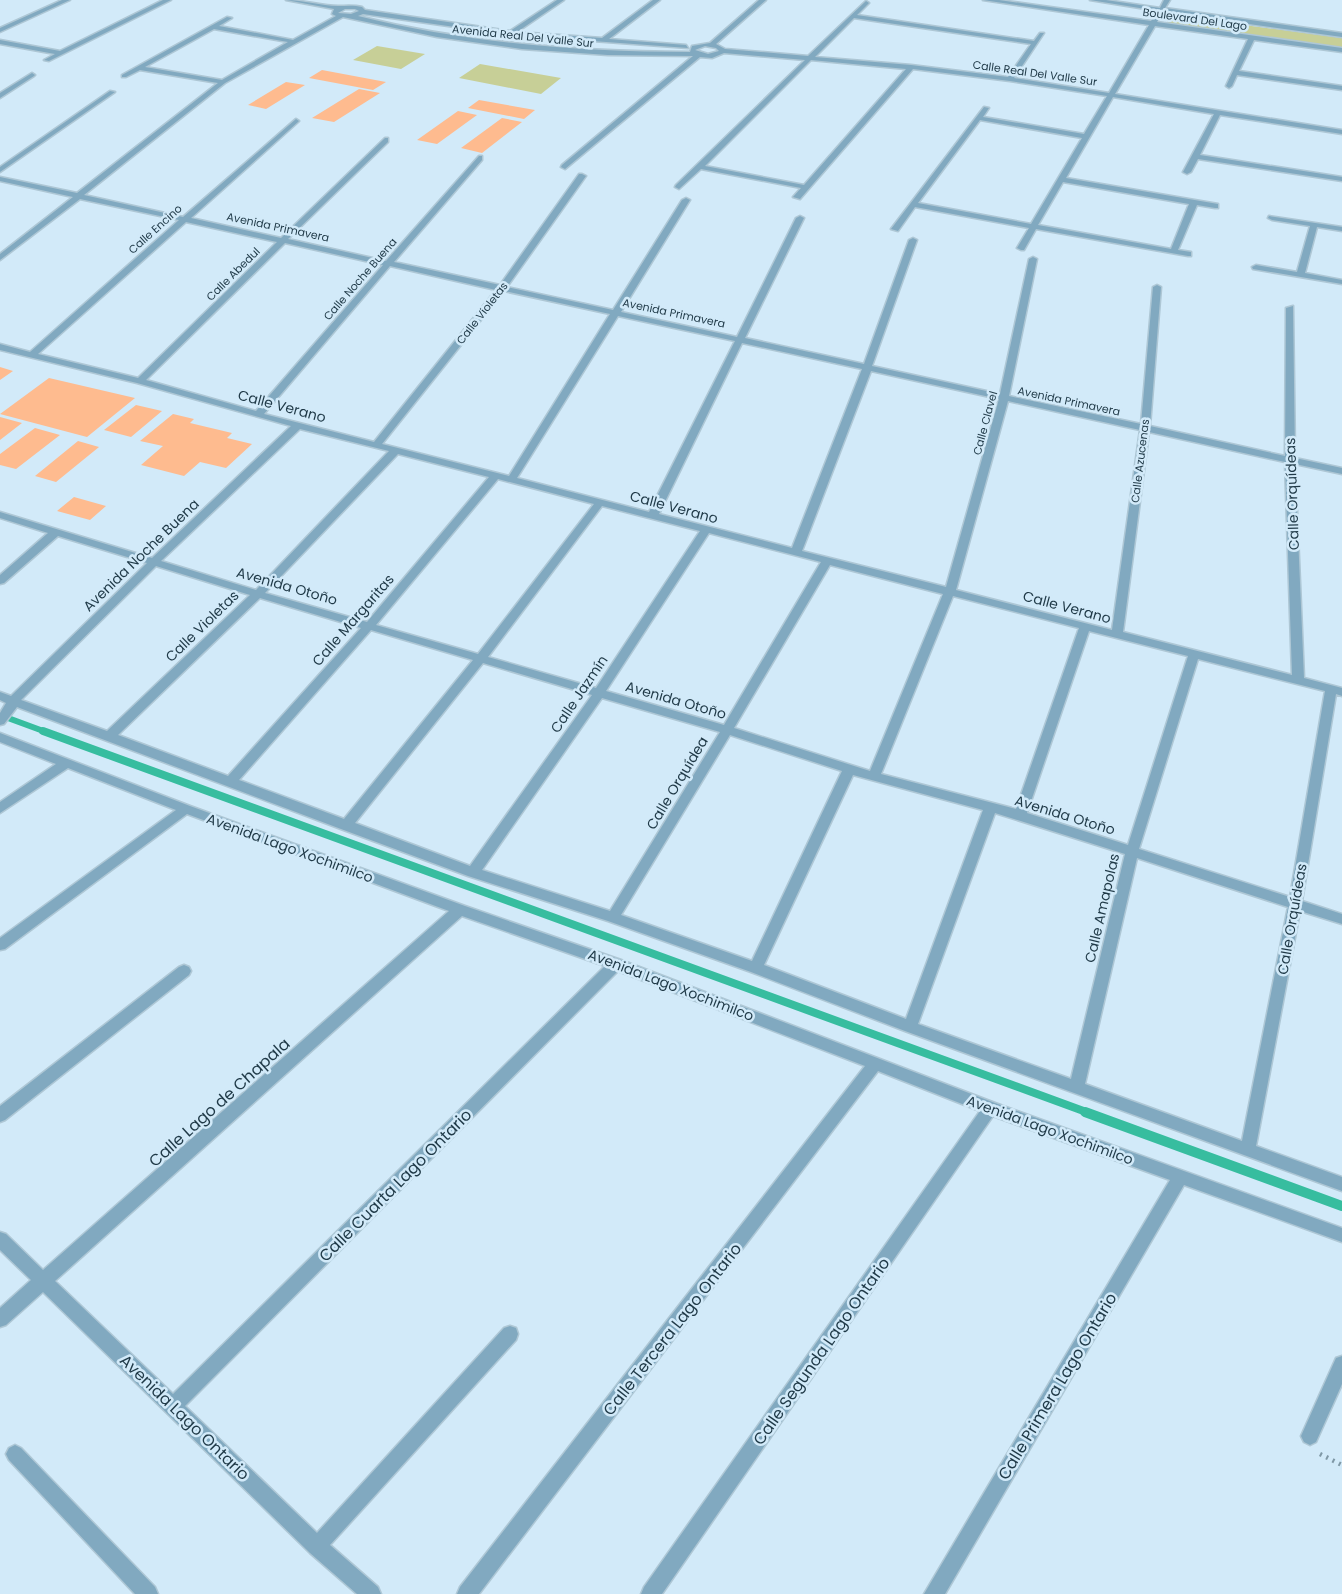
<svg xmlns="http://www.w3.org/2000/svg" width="1342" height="1594" viewBox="0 0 1342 1594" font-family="Poppins,sans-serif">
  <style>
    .green { fill: #c7cf97 }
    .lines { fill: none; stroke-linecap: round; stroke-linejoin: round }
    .stream-far2 { stroke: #37bd9f; stroke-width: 6 }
    .stream-far1 { stroke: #37bd9f; stroke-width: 8 }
    .stream { stroke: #37bd9f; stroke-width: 10 }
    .building { fill: #febb8f }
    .minor-casing { stroke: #aec7d5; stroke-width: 3 }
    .path { stroke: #7f98a6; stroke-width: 4.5; stroke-dasharray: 2 5; stroke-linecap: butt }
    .minor { fill: #81a9c0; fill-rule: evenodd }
    .labels { text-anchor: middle; stroke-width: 5; stroke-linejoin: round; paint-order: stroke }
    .far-street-label { font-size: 11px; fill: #1f3947; stroke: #d2eaf9 }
    .street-label { font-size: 14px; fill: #1f3947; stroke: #d2eaf9 }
    .near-street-label { font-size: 16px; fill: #1f3947; stroke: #d2eaf9 }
  </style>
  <rect width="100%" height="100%" fill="#d2eaf9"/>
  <path class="green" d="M 1170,15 L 1342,38 L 1342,48 L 1166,24 Z
    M 377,46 L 425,54 L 401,69 L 353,60 Z
    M 480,64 L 561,78 L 541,94 L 459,78 Z"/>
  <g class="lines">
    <path class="stream-far2" d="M 0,715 L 46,732"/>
    <path class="stream-far1" d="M 43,731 L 1089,1113"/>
    <path class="stream" d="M 1085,1112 L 1342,1206"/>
  </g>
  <path class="building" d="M 322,70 L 386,82 L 373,90 L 309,78 Z
    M 286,82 L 305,85 L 266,109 L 248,105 Z
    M 359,89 L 380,93 L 334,122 L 312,118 Z
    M 479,100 L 535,110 L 524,119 L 468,108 Z
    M 458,111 L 477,115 L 437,144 L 417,140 Z
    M 502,118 L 522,122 L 482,153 L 461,148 Z
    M 0,367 L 13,371 L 0,380 Z
    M 49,378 L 135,398 L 87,437 L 0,414 Z
    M 136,405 L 162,411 L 131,437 L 104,430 Z
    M 173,414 L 194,419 L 190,423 L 232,433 L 227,438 L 252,444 L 226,468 L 200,462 L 184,476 L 141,465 L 163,446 L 140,441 Z
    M 0,417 L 22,423 L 0,440 Z
    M 35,428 L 60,435 L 16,469 L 0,465 L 0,454 Z
    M 78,441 L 99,447 L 56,482 L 35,476 Z
    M 74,497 L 106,506 L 90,520 L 57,511 Z"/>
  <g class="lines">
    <g class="minor-casing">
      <path id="minor" d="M 62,0 L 70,0 L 0,32 L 0,28 Z
        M 163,0 L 171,0 L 49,61 L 44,60 L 55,54 L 0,44 L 0,40 L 60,51 Z
        M 286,0 C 304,0 321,6 338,6 C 346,6 354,5 362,7 L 365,10 L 510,31 L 557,0 L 564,0 L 517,32 L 602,38 L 653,0 L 660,0 L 609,39 L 686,45 L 688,48 L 511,35 L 363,14 L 358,16 C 467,43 577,52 690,52 L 692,46 L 710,43 L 759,0 L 766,0 L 716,44 L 725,49 L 808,56 L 866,1 L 869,3 L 857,15 L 1034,41 L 1040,33 L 1044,33 L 1014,78 L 1109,93 L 1149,25 L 983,0 L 999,0 L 1151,21 L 1158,11 L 1090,0 L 1106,0 L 1160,8 L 1164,0 L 1170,0 L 1165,8 L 1342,33 L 1342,37 L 1163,12 L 1157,22 L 1342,48 L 1342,52 L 1254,40 L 1239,71 L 1342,86 L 1342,90 L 1237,75 L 1232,86 L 1229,88 L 1226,86 L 1248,39 L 1155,26 L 1115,94 L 1342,130 L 1342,134 L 1220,115 L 1200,155 L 1342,177 L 1342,181 L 1198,159 L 1191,172 L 1187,174 L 1183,172 L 1214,114 L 1113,97 L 1066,178 L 1218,204 L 1218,208 L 1215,208 L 1197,205 L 1178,250 L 1191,252 L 1191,256 L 1188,256 L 1036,229 L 1024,250 L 1021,250 L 1017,248 L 1029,228 L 915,207 L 898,231 L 891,229 L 984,107 L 989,108 L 983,117 L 1084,134 L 1107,96 L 1010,81 L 913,69 L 800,199 L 793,197 L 801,188 L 701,169 L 679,189 L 675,187 L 676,185 L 805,60 L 724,53 L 712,58 L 700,57 L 565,169 L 561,167 L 562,165 L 693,56 L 608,55 L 522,49 L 437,37 L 343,17 L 225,83 L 84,195 L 183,217 L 296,119 L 299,121 L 298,122 L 191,218 L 281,238 L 385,138 L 388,138 L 388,142 L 288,239 L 386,261 L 479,156 L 482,156 L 482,160 L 394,262 L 500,285 L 579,174 L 582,174 L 586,176 L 507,287 L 613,310 L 682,200 L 686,198 L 690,200 L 621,312 L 737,337 L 796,218 L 800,216 L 804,218 L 745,338 L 864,364 L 909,240 L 913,238 L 917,240 L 872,366 L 1000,394 L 1029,259 L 1033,257 L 1037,259 L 1009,396 L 1141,424 L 1153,287 L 1157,285 L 1161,287 L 1150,426 L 1285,456 L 1286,308 L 1293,306 L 1295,458 L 1342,468 L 1342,474 L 1295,464 L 1304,678 L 1342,688 L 1342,696 L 1336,694 L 1302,901 L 1342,914 L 1342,924 L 1300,911 L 1256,1146 L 1342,1177 L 1342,1191 L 905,1031 L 751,972 L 608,921 L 468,876 L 341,829 L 17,707 L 4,724 L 0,725 L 0,713 L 6,703 L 0,700 L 0,692 L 11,696 L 147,563 L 58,536 L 4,583 L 0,584 L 0,575 L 48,533 L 0,518 L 0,512 L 152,558 L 291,426 L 137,383 L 0,350 L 0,344 L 30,352 L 179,220 L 80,199 L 0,260 L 0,254 L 73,197 L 0,181 L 0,177 L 77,193 L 218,83 L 140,70 L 126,77 L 122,77 L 122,75 L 227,17 L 232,18 L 219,26 L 293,40 L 336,16 L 332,14 L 334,9 ZM 345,9 L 355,9 L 359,11 L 351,14 L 338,13 ZM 854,18 L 1031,44 L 1008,77 L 911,65 L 815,57 ZM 214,29 L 288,42 L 222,80 L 145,67 ZM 705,46 L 716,48 L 719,51 L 708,54 L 695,50 ZM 811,60 L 906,69 L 804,185 L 705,166 ZM 980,120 L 1082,138 L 1031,224 L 918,203 ZM 1063,182 L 1189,204 L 1171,249 L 1038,225 ZM 186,222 L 277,242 L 138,378 L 38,354 ZM 285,243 L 383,265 L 256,411 L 146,380 ZM 390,266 L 496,290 L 374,442 L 264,414 ZM 504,291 L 610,314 L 509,476 L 382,444 ZM 618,316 L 735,341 L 649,512 L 517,478 ZM 742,343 L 862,369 L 792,548 L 659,514 ZM 871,371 L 999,399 L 946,587 L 802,551 ZM 1008,401 L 1140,430 L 1112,630 L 956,590 ZM 300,429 L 389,451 L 256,590 L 161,561 ZM 1149,432 L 1285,462 L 1292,675 L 1123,632 ZM 398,454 L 489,477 L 367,622 L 265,593 ZM 498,479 L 594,504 L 478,654 L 376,625 ZM 602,506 L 700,531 L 596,688 L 488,657 ZM 709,533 L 821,562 L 724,725 L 606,691 ZM 830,565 L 943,594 L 870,771 L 734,728 ZM 156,566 L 250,595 L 107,731 L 21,700 ZM 953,596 L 1079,628 L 1016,809 L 881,774 ZM 260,598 L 361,628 L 228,776 L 118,735 ZM 371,630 L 473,660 L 344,819 L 239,780 ZM 1089,631 L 1188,656 L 1128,845 L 1027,813 ZM 1198,659 L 1325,691 L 1290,897 L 1139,849 ZM 483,663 L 592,695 L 470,866 L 355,823 ZM 602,698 L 720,732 L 610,911 L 482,870 ZM 730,735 L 842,771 L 752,961 L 621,915 ZM 853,775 L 983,810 L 906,1019 L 764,965 ZM 995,813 L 1125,854 L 1071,1079 L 918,1024 ZM 1137,858 L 1288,907 L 1242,1141 L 1085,1084 Z
        M 32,73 L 35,75 L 34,76 L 0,98 L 0,93 Z
        M 110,91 L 115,92 L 0,172 L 0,167 Z
        M 1269,216 L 1342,227 L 1342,231 L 1317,227 L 1305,273 L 1342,280 L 1342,284 L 1253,269 L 1252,267 L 1256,265 L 1297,272 L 1310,226 L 1272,220 L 1268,218 Z
        M 0,733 L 190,806 L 465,906 L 621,960 L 995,1103 L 1342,1228 L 1342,1242 L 1184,1185 L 945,1594 L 924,1594 L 1170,1180 L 993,1116 L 662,1594 L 641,1594 L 644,1587 L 980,1111 L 878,1071 L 479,1594 L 457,1594 L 460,1587 L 865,1066 L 618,971 L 185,1406 L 317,1533 L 504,1328 L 510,1326 L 516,1328 L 518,1334 L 516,1340 L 330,1545 L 378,1587 L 381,1594 L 357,1594 L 310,1553 L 43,1292 L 6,1325 L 0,1327 L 0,1308 L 31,1280 L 0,1250 L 0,1232 L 6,1234 L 43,1270 L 449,911 L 187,814 L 5,949 L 0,950 L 0,938 L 176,810 L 68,768 L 0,813 L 0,802 L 56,764 L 0,742 ZM 462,916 L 605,966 L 173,1394 L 55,1281 Z
        M 184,965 L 189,967 L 191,971 L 189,975 L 5,1120 L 0,1122 L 0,1106 L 179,967 Z
        M 1342,1356 L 1342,1384 L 1316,1442 L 1310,1445 L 1304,1442 L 1301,1436 L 1336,1358 Z
        M 15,1445 L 21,1448 L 155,1587 L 158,1594 L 135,1594 L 9,1460 L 6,1454 L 9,1448 Z"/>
    </g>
    <path class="path" d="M 1320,1454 L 1342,1465"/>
    <use href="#minor" class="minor"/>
  </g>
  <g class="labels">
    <g class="far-street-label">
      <text transform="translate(1195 19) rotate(8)" y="4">Boulevard Del Lago</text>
      <text transform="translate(523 36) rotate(6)" y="4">Avenida Real Del Valle Sur</text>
      <text transform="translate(1035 73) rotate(8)" y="4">Calle Real Del Valle Sur</text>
      <text transform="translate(278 227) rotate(12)" y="4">Avenida Primavera</text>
      <text transform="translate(155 229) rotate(-42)" y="4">Calle Encino</text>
      <text transform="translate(233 274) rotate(-45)" y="4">Calle Abedul</text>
      <text transform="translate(360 279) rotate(-49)" y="4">Calle Noche Buena</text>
      <text transform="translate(482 313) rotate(-52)" y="4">Calle Violetas</text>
      <text transform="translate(674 313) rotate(12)" y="4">Avenida Primavera</text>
      <text transform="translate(1069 401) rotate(12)" y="4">Avenida Primavera</text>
      <text transform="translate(985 423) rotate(-75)" y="4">Calle Clavel</text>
      <text transform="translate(1140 461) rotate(-83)" y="4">Calle Azucenas</text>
    </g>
    <g class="street-label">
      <text transform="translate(282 406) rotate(15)" y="5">Calle Verano</text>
      <text transform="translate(1292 494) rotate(-92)" y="5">Calle Orquídeas</text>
      <text transform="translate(674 507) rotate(15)" y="5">Calle Verano</text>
      <text transform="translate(141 555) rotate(-44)" y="5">Avenida Noche Buena</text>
      <text transform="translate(287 586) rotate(16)" y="5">Avenida Otoño</text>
      <text transform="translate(1067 607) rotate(15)" y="5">Calle Verano</text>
      <text transform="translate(353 620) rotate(-49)" y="5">Calle Margaritas</text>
      <text transform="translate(202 626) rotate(-44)" y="5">Calle Violetas</text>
      <text transform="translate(579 694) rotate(-56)" y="5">Calle Jazmín</text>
      <text transform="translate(676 700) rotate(16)" y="5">Avenida Otoño</text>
      <text transform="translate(677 783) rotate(-59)" y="5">Calle Orquídea</text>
      <text transform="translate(1065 815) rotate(17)" y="5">Avenida Otoño</text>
      <text transform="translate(290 848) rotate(20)" y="5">Avenida Lago Xochimilco</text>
      <text transform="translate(1102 908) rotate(-77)" y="5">Calle Amapolas</text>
      <text transform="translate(1292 919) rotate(-80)" y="5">Calle Orquídeas</text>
      <text transform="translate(671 985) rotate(21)" y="5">Avenida Lago Xochimilco</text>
      <text transform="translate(1050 1130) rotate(20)" y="5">Avenida Lago Xochimilco</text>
    </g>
    <g class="near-street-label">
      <text transform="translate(219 1102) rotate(-42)" y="6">Calle Lago de Chapala</text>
      <text transform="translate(395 1185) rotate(-45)" y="6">Calle Cuarta Lago Ontario</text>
      <text transform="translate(672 1329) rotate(-52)" y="6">Calle Tercera Lago Ontario</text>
      <text transform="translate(821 1351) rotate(-55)" y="6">Calle Segunda Lago Ontario</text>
      <text transform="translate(1057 1386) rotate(-59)" y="6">Calle Primera Lago Ontario</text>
      <text transform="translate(185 1417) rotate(44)" y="6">Avenida Lago Ontario</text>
    </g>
  </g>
</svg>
